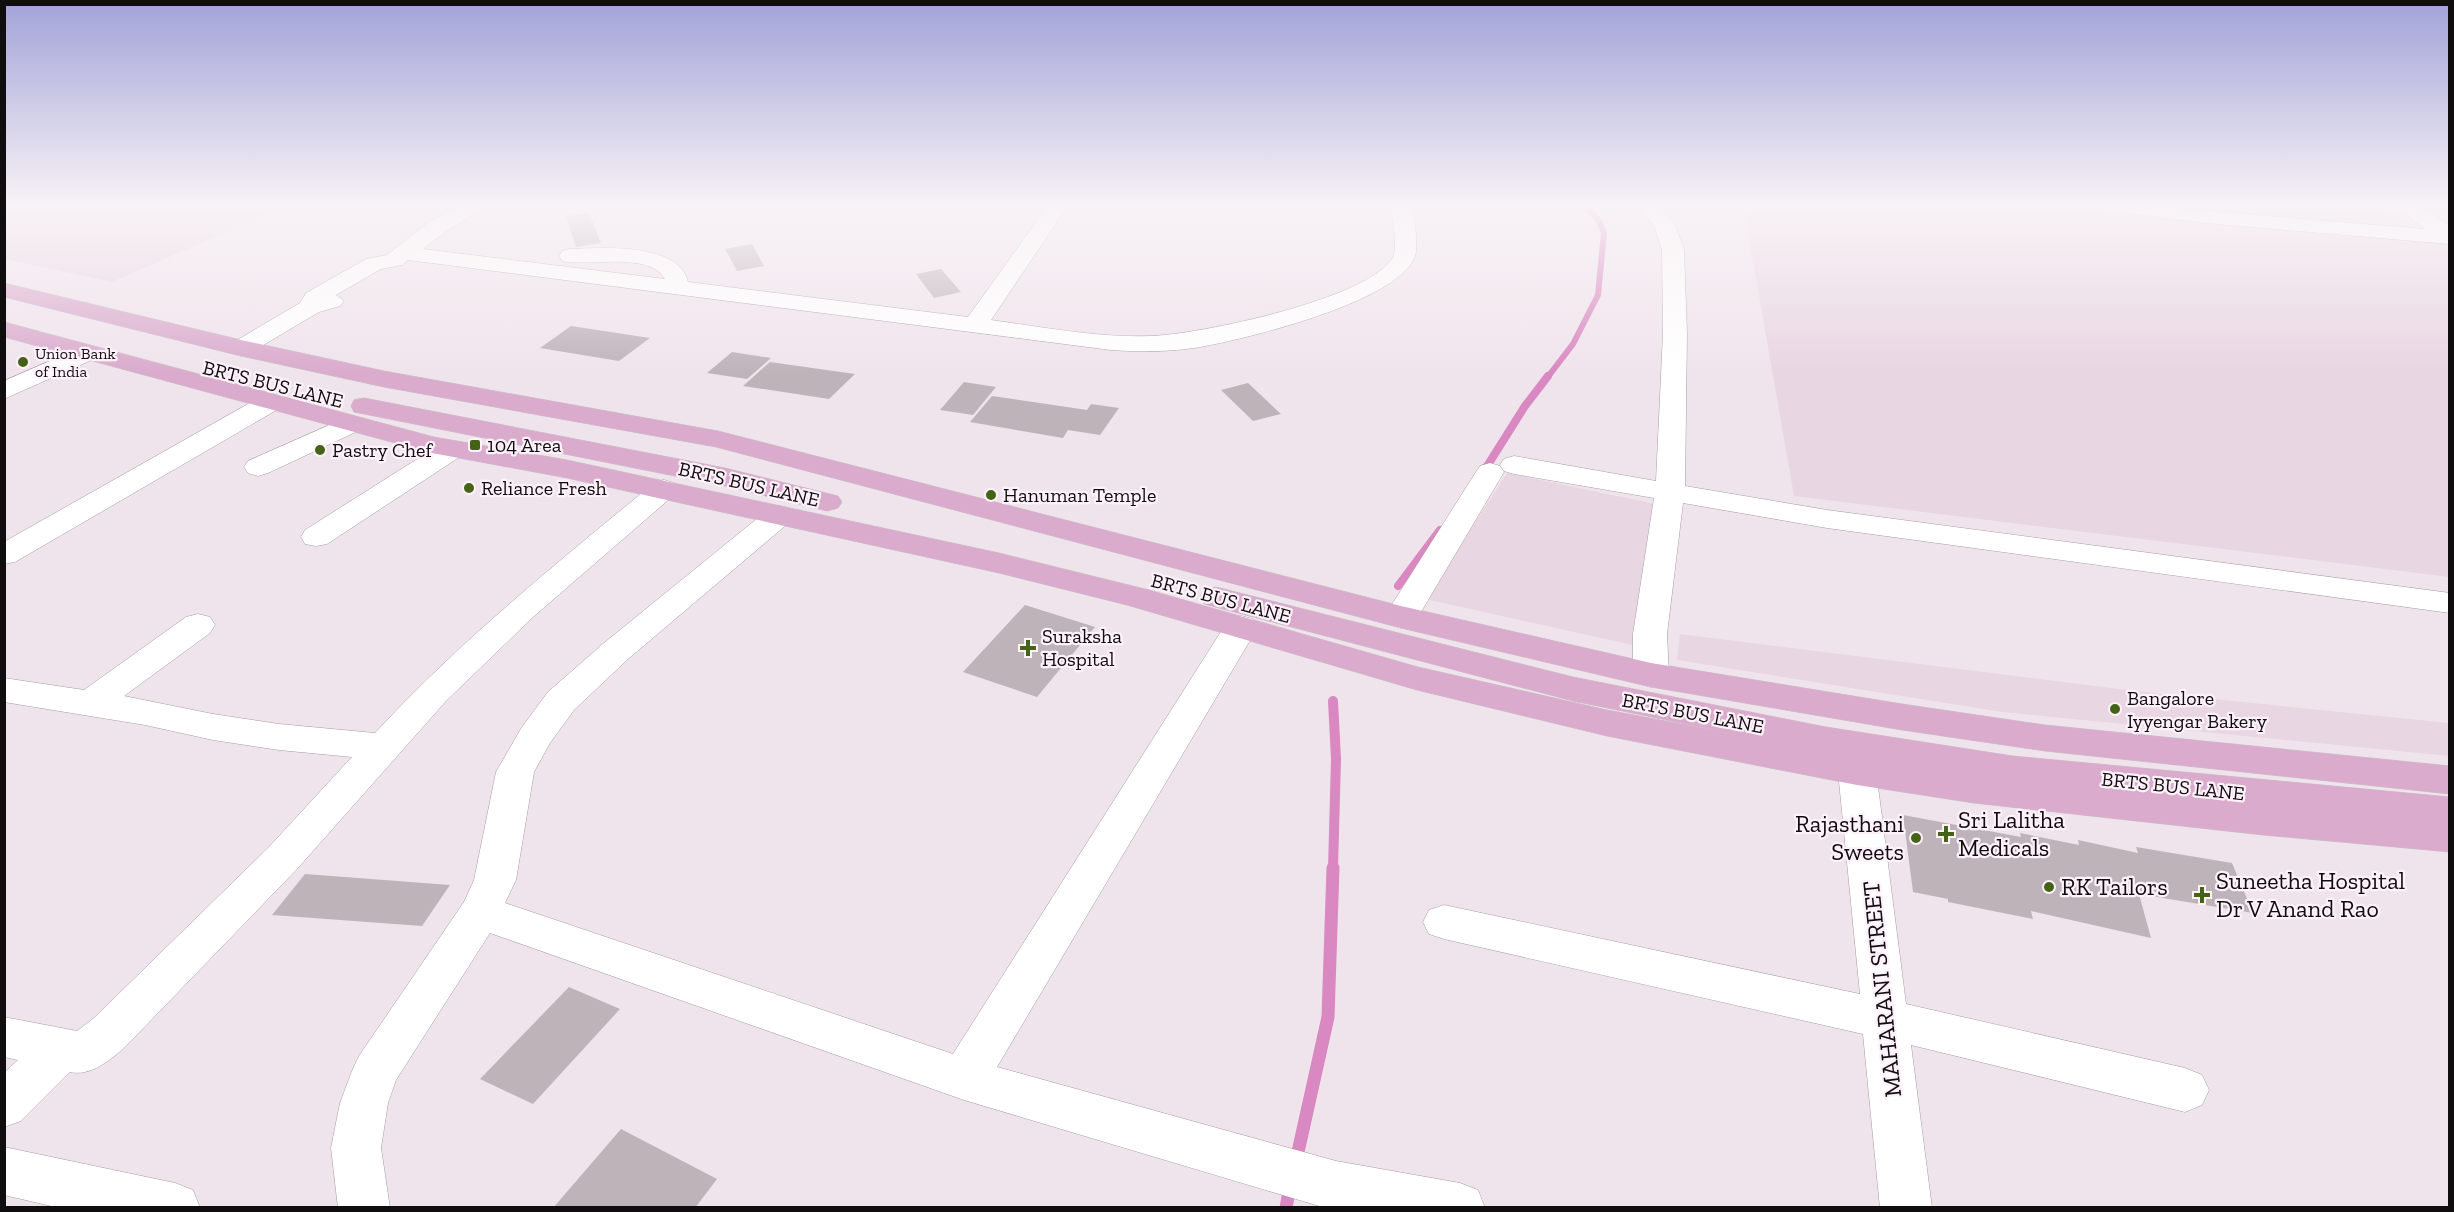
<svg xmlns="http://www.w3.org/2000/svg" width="2454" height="1212" viewBox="0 0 2454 1212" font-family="'Zilla Slab',serif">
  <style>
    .built { fill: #e9d6e3 }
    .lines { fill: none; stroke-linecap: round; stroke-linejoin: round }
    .stream-far3 { stroke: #d988c1; stroke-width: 6 }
    .stream-far2 { stroke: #d988c1; stroke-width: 8 }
    .stream-far1 { stroke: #d988c1; stroke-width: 10 }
    .stream { stroke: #d988c1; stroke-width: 13 }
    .building { fill: #bfb3ba }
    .minor-casing { stroke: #a79ca3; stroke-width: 1 }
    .major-casing { stroke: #c6c5c5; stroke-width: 1 }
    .minor { fill: #fff; fill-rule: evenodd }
    .major { fill: #daabcd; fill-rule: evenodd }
    .poi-dot { fill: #456316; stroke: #fef1f9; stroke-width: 2 }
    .labels { text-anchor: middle; stroke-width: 4.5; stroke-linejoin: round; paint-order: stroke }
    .far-poi-label { font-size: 16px; fill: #100d0f; stroke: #fef1f9; text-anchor: start }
    .street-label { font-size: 20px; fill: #100d0f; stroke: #fef1f9 }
    .poi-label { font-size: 20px; fill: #100d0f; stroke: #fef1f9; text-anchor: start }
    .near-poi-label { font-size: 24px; fill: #100d0f; stroke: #fef1f9; text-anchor: start }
    .near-street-label { font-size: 24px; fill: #100d0f; stroke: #fef1f9 }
  </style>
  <rect width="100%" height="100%" fill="#f0e4ec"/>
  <path class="built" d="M 5,204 L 290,204 L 112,282 L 5,259 Z
    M 1743,204 L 2382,204 L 2423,238 L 2449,240 L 2449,577 L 1794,496 Z
    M 1507,473 L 1660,505 L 1641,647 L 1425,599 Z
    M 1680,634 L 2135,691 L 2449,723 L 2449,756 L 2002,712 L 1677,660 Z"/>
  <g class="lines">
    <path class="stream-far3" d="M 1547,378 L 1573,344 L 1598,295 L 1604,233 L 1598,219 L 1582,204"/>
    <path class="stream-far2" d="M 1484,471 L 1525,406 L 1548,376
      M 1398,586 L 1440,530"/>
    <path class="stream-far1" d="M 1333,869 L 1336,759 L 1333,701"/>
    <path class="stream" d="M 1296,1161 L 1328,1017 L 1333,868
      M 1286,1208 L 1290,1186"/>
  </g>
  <path class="building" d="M 589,213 L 601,243 L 576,247 L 566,216 Z
    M 752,244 L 764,266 L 737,271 L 725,249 Z
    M 941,269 L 961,292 L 934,298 L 916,274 Z
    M 571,326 L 650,338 L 619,361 L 540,348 Z
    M 732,352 L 771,358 L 747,379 L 707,373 Z
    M 770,362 L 855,374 L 829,399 L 743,386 Z
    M 964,382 L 996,387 L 973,415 L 940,410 Z
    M 1248,383 L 1281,414 L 1253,421 L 1221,390 Z
    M 992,396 L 1087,410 L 1091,404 L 1119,408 L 1100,435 L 1068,430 L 1063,438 L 970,422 Z
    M 1025,605 L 1095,627 L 1037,697 L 963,672 Z
    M 1903,815 L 2021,837 L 2020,833 L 2079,845 L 2078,840 L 2138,853 L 2136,847 L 2232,863 L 2253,913 L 2139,894 L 2151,938 L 2031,911 L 2033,919 L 1948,902 L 1948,899 L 1913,892 Z
    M 305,874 L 450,885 L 422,926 L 272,915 Z
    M 569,987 L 620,1009 L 533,1104 L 480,1079 Z
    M 621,1129 L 717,1179 L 695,1208 L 553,1208 Z"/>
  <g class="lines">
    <g class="minor-casing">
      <path id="minor" d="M 463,204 L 487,204 L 484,208 L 445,232 L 423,249 L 665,279 C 649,251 588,267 562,261 L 559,256 L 562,251 L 570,249 C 602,248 679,242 688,282 L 968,317 L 1049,204 L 1069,204 L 991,320 C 1043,327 1097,338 1150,336 C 1196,335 1371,299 1393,257 C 1398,246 1393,213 1388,204 L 1408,204 C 1417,217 1416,236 1416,252 C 1408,301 1238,341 1194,348 C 1166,352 1139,352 1111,350 L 408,260 L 402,265 L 381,269 L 336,295 L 344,301 L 340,306 L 319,312 L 250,353 L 241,356 L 232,353 L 228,348 L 232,343 L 300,303 L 306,293 L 366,259 L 387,255 L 429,222 Z
        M 1637,204 L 1658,204 L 1675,225 L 1684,250 L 1687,333 L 1685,486 L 1827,510 L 2450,593 L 2450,613 L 1827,528 L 1683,503 L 1667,634 L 1669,675 L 1663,683 L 1651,687 L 1639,683 L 1633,675 L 1633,634 L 1654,498 L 1514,474 L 1504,471 L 1500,465 L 1504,459 L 1514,456 L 1656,481 L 1663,333 L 1662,250 L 1654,226 Z
        M 2095,204 L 2150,204 L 2205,211 L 2425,229 L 2393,204 L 2416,204 L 2450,226 L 2450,244 L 2205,223 L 2105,210 L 2098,208 Z
        M 87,345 L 96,348 L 100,353 L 96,358 L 4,399 L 4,381 Z
        M 271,394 L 280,396 L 284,402 L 280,408 L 15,562 L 4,564 L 4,542 L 262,396 Z
        M 350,416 L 360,418 L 364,424 L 360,430 L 268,473 L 258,476 L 248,473 L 244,467 L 248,461 Z
        M 451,442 L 461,444 L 465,450 L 461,456 L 327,544 L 316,546 L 305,544 L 301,537 L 305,530 L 441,444 Z
        M 1490,463 L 1500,466 L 1504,472 L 1418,617 L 1413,624 L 1401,628 L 1389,624 L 1384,617 L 1476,472 L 1480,466 Z
        M 664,480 L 674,483 L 679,489 L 674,495 L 533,617 L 446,701 L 297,869 L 126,1046 C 112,1059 90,1077 70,1072 L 21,1121 L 4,1127 L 4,1073 L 18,1060 L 4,1057 L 4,1017 L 77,1031 L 94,1018 L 269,847 L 352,757 L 279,750 L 213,740 L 145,725 L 4,702 L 4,678 L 84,690 L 186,617 L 198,614 L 210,617 L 215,625 L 210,633 L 124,696 L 213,714 L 279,724 L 375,733 C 460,641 557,563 654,483 Z
        M 780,506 L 791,509 L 795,515 L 791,521 L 628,659 L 574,710 L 550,743 L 534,772 L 516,880 L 505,903 L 953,1054 L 1229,619 L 1241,616 L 1253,619 L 1258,627 L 997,1067 L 1336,1161 L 1460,1183 L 1478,1190 L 1485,1208 L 1326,1208 L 964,1100 L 490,933 L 396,1080 L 388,1103 L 381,1148 L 390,1208 L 338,1208 L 331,1148 L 340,1103 L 352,1071 L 359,1056 L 464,902 L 474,880 L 496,772 L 522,727 L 548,692 L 604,643 L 769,509 Z
        M 1857,757 L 1870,761 L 1876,771 L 1906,1004 L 2185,1068 L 2202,1075 L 2209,1090 L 2202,1105 L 2185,1112 L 1911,1045 L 1932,1208 L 1880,1208 L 1863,1034 L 1444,939 L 1429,934 L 1423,922 L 1429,910 L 1444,905 L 1860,994 L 1838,771 L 1844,761 Z
        M 4,1147 L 175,1183 L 193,1190 L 200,1208 L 60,1208 L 4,1195 Z"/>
    </g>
    <g class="major-casing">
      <path id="major" d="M 4,283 L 241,340 L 384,371 L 718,431 L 1401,606 L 1651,663 L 1902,704 L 2045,725 L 2450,766 L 2450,794 L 2045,751 L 1902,730 L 1651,687 L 1401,628 L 716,447 L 384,387 L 241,356 L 4,297 Z
        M 4,322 L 434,437 L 567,460 L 999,553 L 1149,590 L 1418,667 L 1607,710 L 1730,733 L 1573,701 L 1204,604 L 1200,597 L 1204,590 L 1216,587 L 1573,677 L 1826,727 L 2013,756 L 2450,797 L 2450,852 L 2263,835 L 1974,803 L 1857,785 L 1607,736 L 1417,690 L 1127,605 L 999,573 L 567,478 L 432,453 L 4,337 Z
        M 364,398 L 725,468 L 838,496 L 842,502 L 838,508 L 827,511 L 725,486 L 354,412 L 351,406 L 354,400 Z"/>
    </g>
    <use href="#minor" class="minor"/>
    <use href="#major" class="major"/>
  </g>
  <linearGradient id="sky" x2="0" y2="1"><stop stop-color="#a2a2d8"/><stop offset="0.55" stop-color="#f8f3f6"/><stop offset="1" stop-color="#f8f3f6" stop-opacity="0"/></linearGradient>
  <rect width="2454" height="373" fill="url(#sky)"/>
  <g class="poi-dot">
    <circle cx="23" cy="362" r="6"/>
    <rect x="469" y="439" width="12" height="12" rx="3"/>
    <circle cx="320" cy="450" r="6"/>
    <circle cx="469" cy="488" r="6"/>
    <circle cx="991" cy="495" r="6"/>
    <path d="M1025 639h6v6h6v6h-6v6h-6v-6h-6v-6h6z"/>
    <circle cx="2115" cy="709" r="6"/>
    <path d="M1943 825h6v6h6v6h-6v6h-6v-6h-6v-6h6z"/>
    <circle cx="1916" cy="838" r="6"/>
    <circle cx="2049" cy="887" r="6"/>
    <path d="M2199 886h6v6h6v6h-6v6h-6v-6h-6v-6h6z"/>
  </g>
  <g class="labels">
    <g class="far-poi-label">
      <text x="35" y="359">Union Bank<tspan x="35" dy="18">of India</tspan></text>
    </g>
    <g class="street-label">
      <text transform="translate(273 384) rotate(14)" y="7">BRTS BUS LANE</text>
      <text transform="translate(749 484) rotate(13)" y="7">BRTS BUS LANE</text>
      <text transform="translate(1221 598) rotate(15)" y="7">BRTS BUS LANE</text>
      <text transform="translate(1693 713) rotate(11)" y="7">BRTS BUS LANE</text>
      <text transform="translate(2173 786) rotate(6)" y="7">BRTS BUS LANE</text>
    </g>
    <g class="poi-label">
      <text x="487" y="452">104 Area</text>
      <text x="332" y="457">Pastry Chef</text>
      <text x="481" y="495">Reliance Fresh</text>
      <text x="1003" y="502">Hanuman Temple</text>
      <text x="1042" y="643">Suraksha<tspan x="1042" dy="23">Hospital</tspan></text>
      <text x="2127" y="705">Bangalore<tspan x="2127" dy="23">Iyyengar Bakery</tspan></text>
    </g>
    <g class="near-poi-label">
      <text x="1958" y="828">Sri Lalitha<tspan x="1958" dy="28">Medicals</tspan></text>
      <text x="1904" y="832" text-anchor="end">Rajasthani<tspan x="1904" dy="28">Sweets</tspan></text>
      <text x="2216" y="889">Suneetha Hospital<tspan x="2216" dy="28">Dr V Anand Rao</tspan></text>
      <text x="2061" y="895">RK Tailors</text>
    </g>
    <g class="near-street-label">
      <text transform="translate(1882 989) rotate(-96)" y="8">MAHARANI STREET</text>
    </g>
  </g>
  <rect width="2454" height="1212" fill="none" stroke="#100d0f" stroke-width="12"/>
</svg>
